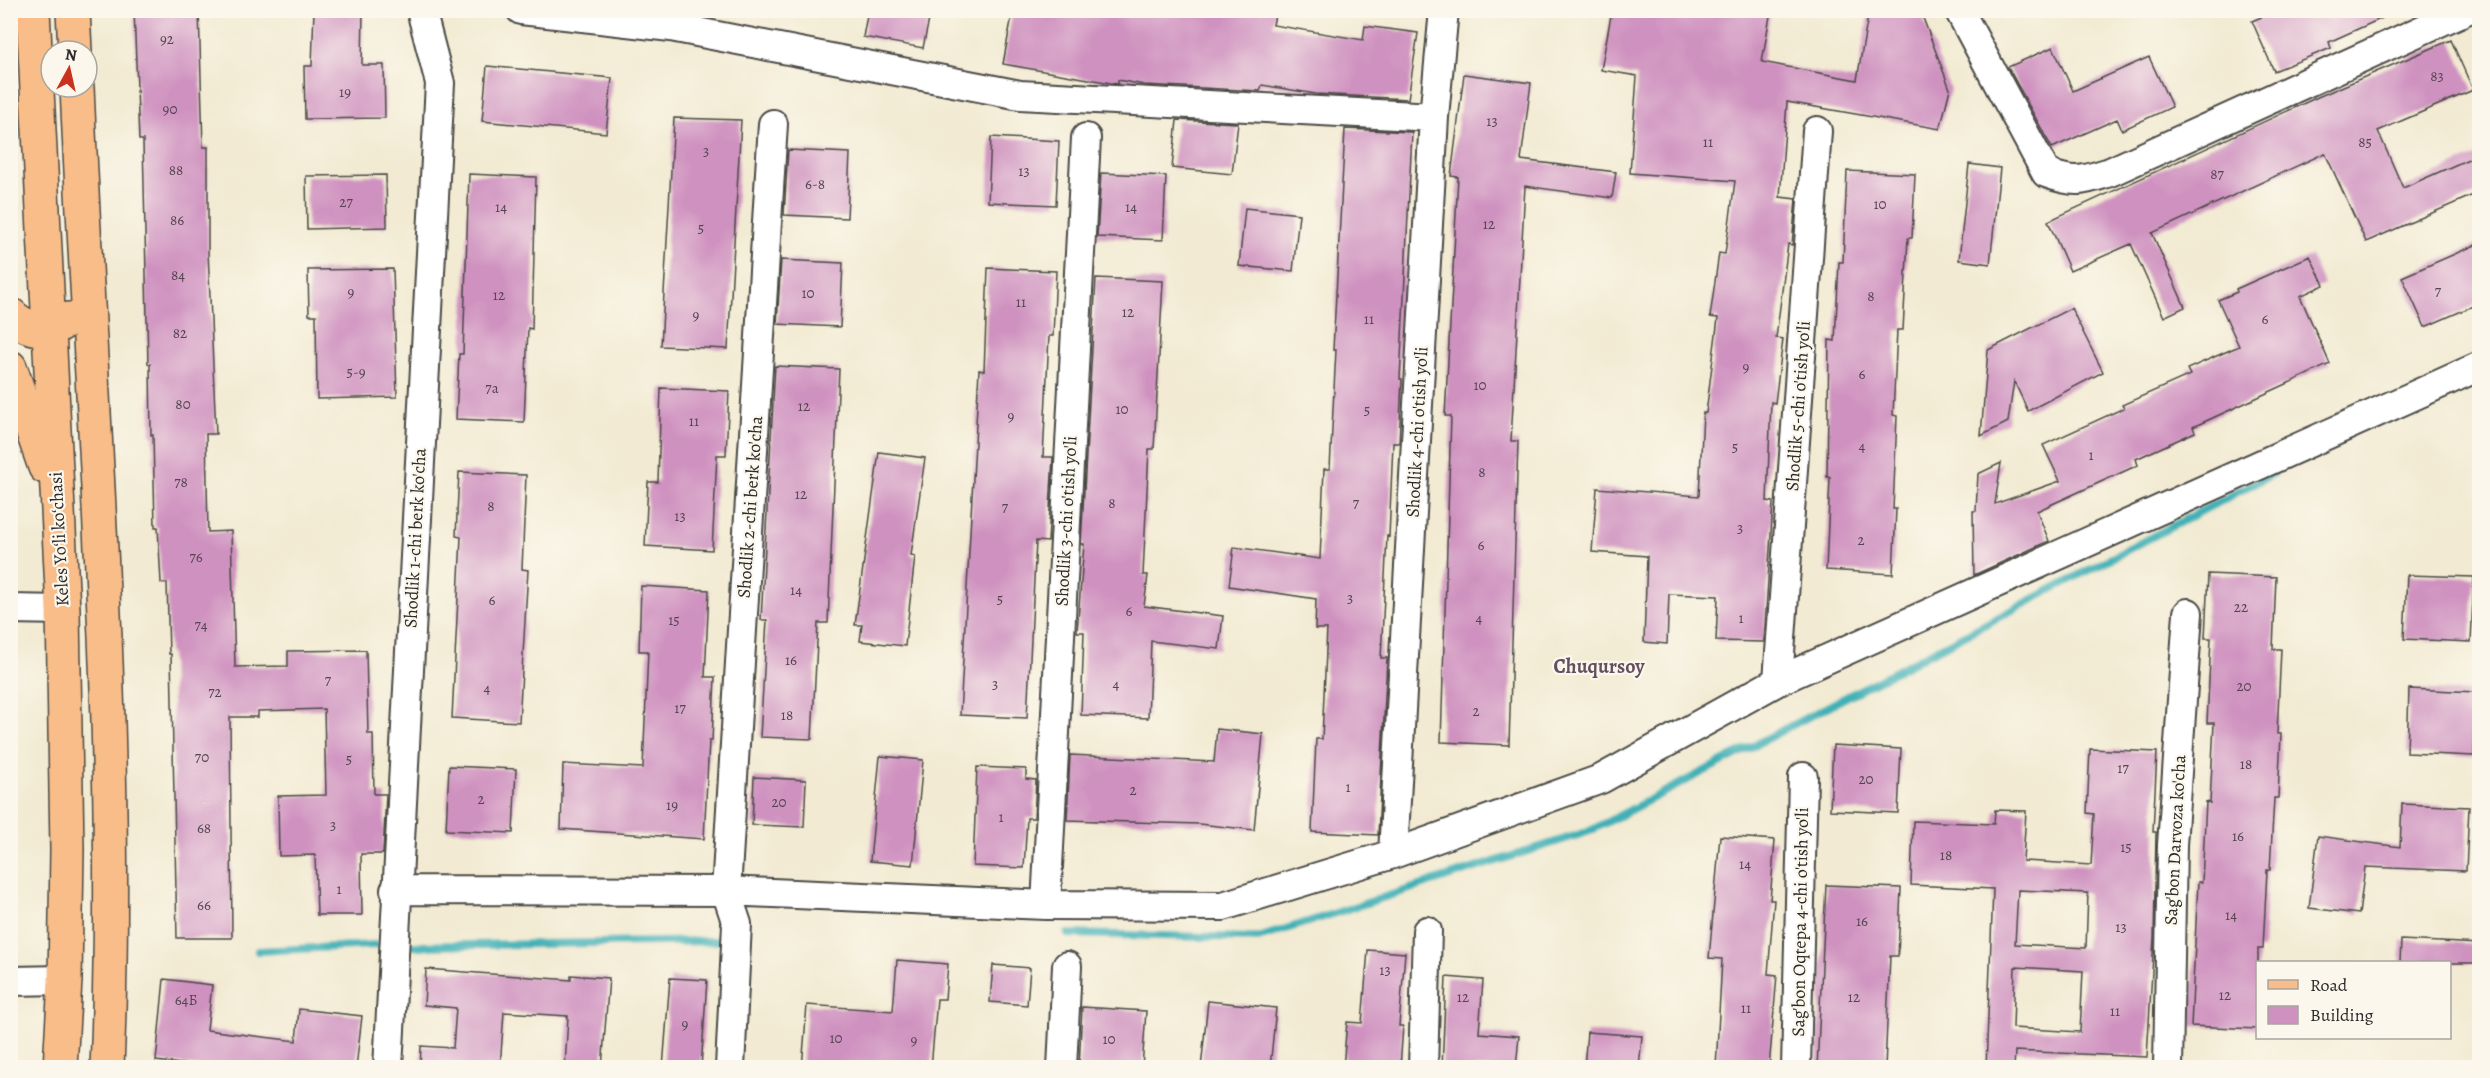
<svg xmlns="http://www.w3.org/2000/svg" width="2490" height="1078" viewBox="0 0 2490 1078" font-family="Alegreya,serif">
  <style>
    .lines { fill: none; stroke-linecap: round; stroke-linejoin: round }
    .stream { stroke: #40b1b7; stroke-width: 8 }
    .building { fill: #cf92c0; fill-rule: evenodd }
    .minor-casing { stroke: #494844; stroke-width: 32 }
    .primary-casing { stroke: #494844; stroke-width: 36 }
    .minor { stroke: #fff; stroke-width: 28 }
    .primary { stroke: #f8bd88; stroke-width: 33 }
    .labels { text-anchor: middle; stroke-width: 4.5; stroke-linejoin: round; paint-order: stroke }
    .number-label { font-size: 15px; fill: #544550 }
    .street-label { font-size: 18px; fill: #2b2b2b; stroke: #fbf7ec }
    .neighbourhood-label { font-size: 20px; font-weight: bold; fill: #644f5f; stroke: #fbf7ec }
  </style>
  <rect width="100%" height="100%" fill="#fbf7ec"/>
  <filter id="ink" filterUnits="userSpaceOnUse"><feTurbulence type="fractalNoise" baseFrequency=".0167" numOctaves="2"/><feDisplacementMap in="SourceGraphic" scale="12" xChannelSelector="R" yChannelSelector="G"/><feConvolveMatrix kernelMatrix="1 2 1 2 8 2 1 2 1" color-interpolation-filters="sRGB"/></filter>
  <filter id="wash" filterUnits="userSpaceOnUse"><feTurbulence type="fractalNoise" baseFrequency=".008" numOctaves="4" result="noise"/><feDisplacementMap in="SourceGraphic" scale="24" xChannelSelector="R" yChannelSelector="G"/><feGaussianBlur stdDeviation="1.35" result="paint"/><feColorMatrix in="noise" values="0 0 0 0 0 0 0 0 0 0 0 0 0 0 0 0 0 1.4 0 .05"/><feComposite in="paint" operator="in"/></filter>
  <g filter="url(#wash)">
    <rect width="100%" height="100%" fill="#f2ead2"/>
    <g class="lines">
      <path class="stream" d="M 1068,934 L 1258,938 L 1590,831 L 2274,473
        M 413,946 L 717,941
        M 258,951 L 375,945"/>
    </g>
    <g id="blocks">
      <path class="building" d="M 134,10 L 199,10 L 203,147 L 208,147 L 208,251 L 216,434 L 206,434 L 208,532 L 231,531 L 235,667 L 288,666 L 288,651 L 366,650 L 368,734 L 373,734 L 374,794 L 386,794 L 383,854 L 361,854 L 362,915 L 317,915 L 315,855 L 279,856 L 278,796 L 326,795 L 324,709 L 258,711 L 258,717 L 230,717 L 232,938 L 177,938 L 171,654 L 169,654 L 167,583 L 161,583 L 158,527 L 155,527 L 153,435 L 151,435 L 150,364 L 148,364 L 143,140 L 139,140 Z
        M 314,10 L 363,10 L 362,65 L 384,65 L 385,118 L 305,119 L 304,66 L 312,66 Z
        M 868,10 L 931,10 L 923,48 L 863,37 Z
        M 1013,10 L 1276,10 L 1273,25 L 1363,40 L 1365,26 L 1418,33 L 1408,99 L 1316,94 L 1262,85 L 1260,91 L 1144,85 L 1118,80 L 1118,84 L 1111,83 L 1003,64 Z
        M 1612,10 L 1771,10 L 1762,62 L 1857,80 L 1869,10 L 1920,10 L 1950,89 L 1940,129 L 1787,102 L 1780,197 L 1796,199 L 1792,245 L 1788,244 L 1776,338 L 1783,339 L 1775,403 L 1771,402 L 1767,501 L 1773,502 L 1764,642 L 1716,641 L 1718,596 L 1669,594 L 1667,644 L 1644,642 L 1647,556 L 1592,552 L 1597,488 L 1699,496 L 1703,413 L 1706,413 L 1718,318 L 1710,317 L 1719,253 L 1725,254 L 1735,181 L 1630,173 L 1637,76 L 1601,70 Z
        M 2278,10 L 2400,10 L 2329,42 L 2331,48 L 2274,71 L 2252,21 Z
        M 2451,40 L 2473,90 L 2378,131 L 2403,188 L 2480,154 L 2480,192 L 2366,242 L 2325,153 L 2152,233 L 2185,307 L 2164,317 L 2131,244 L 2070,271 L 2048,221 L 2320,96 Z
        M 2053,47 L 2073,91 L 2149,57 L 2172,107 L 2122,130 L 2117,119 L 2052,148 L 2008,67 Z
        M 487,66 L 612,78 L 606,133 L 482,121 Z
        M 1464,74 L 1531,83 L 1521,160 L 1616,172 L 1612,198 L 1525,186 L 1511,441 L 1518,441 L 1509,745 L 1441,742 L 1451,416 L 1445,416 L 1458,177 L 1451,176 Z
        M 674,118 L 741,120 L 728,349 L 661,346 Z
        M 1177,120 L 1238,123 L 1232,174 L 1172,168 Z
        M 1345,129 L 1412,132 L 1400,379 L 1402,379 L 1399,443 L 1393,443 L 1389,537 L 1387,536 L 1381,658 L 1387,658 L 1378,835 L 1312,832 L 1316,739 L 1322,739 L 1327,629 L 1315,629 L 1316,599 L 1229,586 L 1234,547 L 1320,559 L 1324,469 L 1330,469 L 1336,350 L 1333,350 Z
        M 991,137 L 1059,141 L 1056,205 L 988,202 Z
        M 788,150 L 850,153 L 847,218 L 784,215 Z
        M 1969,164 L 2000,168 L 1990,264 L 1959,260 Z
        M 1847,171 L 1915,174 L 1912,238 L 1908,238 L 1903,330 L 1897,330 L 1893,415 L 1897,416 L 1893,509 L 1896,509 L 1893,574 L 1826,570 L 1830,477 L 1827,477 L 1829,340 L 1835,341 L 1839,262 L 1843,262 Z
        M 1101,173 L 1166,176 L 1163,240 L 1097,237 Z
        M 469,174 L 536,177 L 532,329 L 528,328 L 524,422 L 456,419 L 459,354 L 463,354 Z
        M 386,175 L 387,227 L 307,229 L 306,176 Z
        M 1245,208 L 1299,214 L 1293,271 L 1239,266 Z
        M 2480,243 L 2480,303 L 2425,327 L 2402,277 Z
        M 2310,256 L 2324,285 L 2300,296 L 2330,364 L 2193,427 L 2195,432 L 2136,459 L 2138,465 L 2037,511 L 2049,541 L 1974,575 L 1973,511 L 1976,511 L 1978,474 L 2001,463 L 1995,504 L 2060,481 L 2043,445 L 2124,408 L 2122,405 L 2190,375 L 2187,369 L 2239,346 L 2218,300 L 2237,292 L 2236,289 Z
        M 781,260 L 843,263 L 840,327 L 777,324 Z
        M 988,268 L 1056,271 L 1053,336 L 1049,336 L 1043,457 L 1053,457 L 1048,542 L 1036,541 L 1027,718 L 960,715 L 979,370 L 984,371 Z
        M 393,269 L 397,397 L 317,399 L 316,315 L 309,315 L 308,270 Z
        M 1096,278 L 1163,281 L 1154,449 L 1149,449 L 1143,575 L 1148,575 L 1144,606 L 1223,616 L 1219,649 L 1151,641 L 1148,718 L 1081,715 L 1084,632 L 1077,632 L 1084,544 L 1081,544 Z
        M 2071,308 L 2103,372 L 2028,411 L 2014,381 L 2008,422 L 1981,436 L 1988,350 Z
        M 775,366 L 839,369 L 828,623 L 818,623 L 812,739 L 760,737 L 767,620 L 761,620 Z
        M 661,388 L 729,391 L 726,455 L 717,455 L 712,550 L 645,546 L 648,482 L 658,482 Z
        M 879,452 L 925,458 L 911,555 L 915,556 L 905,646 L 860,641 L 862,625 L 855,625 Z
        M 459,472 L 526,475 L 522,569 L 528,570 L 519,722 L 452,718 L 461,537 L 456,536 Z
        M 2208,574 L 2276,577 L 2273,649 L 2281,649 L 2277,734 L 2281,734 L 2278,798 L 2274,798 L 2270,870 L 2267,870 L 2263,949 L 2258,949 L 2258,1029 L 2191,1026 L 2198,882 L 2202,882 L 2206,802 L 2210,803 L 2214,723 L 2207,723 L 2211,638 L 2205,638 Z
        M 2407,575 L 2474,577 L 2471,642 L 2404,639 Z
        M 641,586 L 709,590 L 705,677 L 715,677 L 712,741 L 709,741 L 704,839 L 561,829 L 563,764 L 643,768 L 648,651 L 639,651 Z
        M 2409,689 L 2477,692 L 2474,756 L 2407,753 Z
        M 1217,729 L 1263,734 L 1254,830 L 1199,824 L 1067,820 L 1070,755 L 1214,762 Z
        M 1833,745 L 1901,749 L 1898,813 L 1830,810 Z
        M 2090,749 L 2157,752 L 2153,832 L 2156,832 L 2154,937 L 2147,1057 L 2015,1051 L 2014,1068 L 1986,1068 L 1993,889 L 1911,885 L 1913,821 L 1994,824 L 1995,810 L 2026,811 L 2023,861 L 2091,865 L 2094,814 L 2087,813 ZM 2018,890 L 2088,893 L 2086,948 L 2015,944 ZM 2015,967 L 2083,971 L 2080,1032 L 2013,1028 Z
        M 880,756 L 923,760 L 913,865 L 870,861 Z
        M 449,766 L 516,769 L 513,833 L 446,830 Z
        M 977,767 L 1026,769 L 1026,779 L 1036,780 L 1034,818 L 1027,818 L 1024,868 L 973,866 Z
        M 754,777 L 806,780 L 804,827 L 752,825 Z
        M 2402,804 L 2469,807 L 2466,871 L 2365,867 L 2359,914 L 2309,908 L 2318,836 L 2400,847 Z
        M 1720,836 L 1775,840 L 1770,900 L 1774,900 L 1768,974 L 1777,975 L 1769,1068 L 1716,1068 L 1722,959 L 1709,958 Z
        M 1826,885 L 1901,888 L 1898,956 L 1890,956 L 1885,1068 L 1817,1068 Z
        M 2401,940 L 2480,944 L 2480,963 L 2400,963 Z
        M 1368,950 L 1405,953 L 1399,1026 L 1403,1026 L 1400,1068 L 1343,1068 L 1347,1022 L 1362,1023 Z
        M 897,960 L 948,964 L 945,999 L 937,999 L 931,1068 L 802,1068 L 807,1005 L 893,1011 Z
        M 993,965 L 1030,968 L 1027,1005 L 990,1002 Z
        M 426,969 L 571,980 L 571,975 L 609,978 L 602,1068 L 565,1068 L 568,1016 L 504,1012 L 500,1068 L 420,1068 L 421,1046 L 453,1048 L 456,1008 L 424,1005 Z
        M 1446,977 L 1483,980 L 1479,1033 L 1519,1036 L 1516,1068 L 1442,1068 Z
        M 670,978 L 707,980 L 701,1068 L 663,1068 Z
        M 164,979 L 212,985 L 207,1030 L 296,1041 L 299,1009 L 362,1016 L 356,1068 L 214,1068 L 156,1061 Z
        M 1208,1001 L 1276,1008 L 1270,1068 L 1201,1068 Z
        M 1082,1007 L 1146,1011 L 1142,1068 L 1079,1068 Z
        M 1587,1032 L 1642,1036 L 1639,1068 L 1584,1068 Z"/>
    </g>
  </g>
  <g filter="url(#ink)">
    <use href="#blocks" fill-opacity="0" stroke="#494844" stroke-width="1.5"/>
    <g class="lines">
      <g class="minor-casing">
        <path id="minor" d="M 521,10 L 671,27 L 1020,95 L 1434,117
          M 1959,10 L 2046,173 C 2075,184 2082,181 2110,172 L 2466,10
          M 10,609 L 63,610
          M 1778,681 L 1817,131
          M 1393,854 L 1434,117 L 1444,10
          M 395,890 L 726,891 L 1046,905 L 1223,906 L 1393,854 L 1601,779 L 1778,681 L 2480,366
          M 1046,905 L 1086,138
          M 10,981 L 65,980
          M 388,1068 L 440,83 L 421,10
          M 730,1068 L 737,924 L 726,891 L 773,124
          M 1062,1068 L 1067,966
          M 1423,1068 L 1427,931
          M 1796,1068 L 1803,777
          M 2168,1068 L 2172,845 L 2188,613"/>
      </g>
      <g class="primary-casing">
        <path id="primary" d="M 33,10 L 63,610 L 67,850 L 65,980 L 60,1068
          M 73,10 L 75,51
          M 77,87 C 91,413 121,741 107,1068
          M 10,314 C 27,331 50,335 68,319
          M 10,367 L 45,467"/>
      </g>
      <use href="#minor" class="minor"/>
      <use href="#primary" class="primary"/>
    </g>
  </g>
  <g class="labels">
    <g class="number-label">
      <text x="167" y="44">92</text>
      <text x="2437" y="81">83</text>
      <text x="345" y="97">19</text>
      <text x="170" y="114">90</text>
      <text x="1492" y="126">13</text>
      <text x="1708" y="147">11</text>
      <text x="2365" y="147">85</text>
      <text x="706" y="156">3</text>
      <text x="176" y="175">88</text>
      <text x="1024" y="176">13</text>
      <text x="2217" y="179">87</text>
      <text x="815" y="189">6-8</text>
      <text x="346" y="207">27</text>
      <text x="1880" y="209">10</text>
      <text x="501" y="212">14</text>
      <text x="1131" y="212">14</text>
      <text x="177" y="225">86</text>
      <text x="1489" y="229">12</text>
      <text x="701" y="233">5</text>
      <text x="178" y="280">84</text>
      <text x="2438" y="296">7</text>
      <text x="351" y="297">9</text>
      <text x="808" y="298">10</text>
      <text x="499" y="300">12</text>
      <text x="1871" y="301">8</text>
      <text x="1021" y="307">11</text>
      <text x="1128" y="317">12</text>
      <text x="696" y="320">9</text>
      <text x="1369" y="324">11</text>
      <text x="2265" y="324">6</text>
      <text x="180" y="338">82</text>
      <text x="1746" y="372">9</text>
      <text x="356" y="377">5-9</text>
      <text x="1862" y="379">6</text>
      <text x="1480" y="390">10</text>
      <text x="492" y="393">7a</text>
      <text x="183" y="409">80</text>
      <text x="804" y="411">12</text>
      <text x="1122" y="414">10</text>
      <text x="1367" y="415">5</text>
      <text x="1011" y="421">9</text>
      <text x="694" y="426">11</text>
      <text x="1862" y="451">4</text>
      <text x="1735" y="452">5</text>
      <text x="2091" y="460">1</text>
      <text x="1482" y="477">8</text>
      <text x="181" y="487">78</text>
      <text x="801" y="499">12</text>
      <text x="1112" y="508">8</text>
      <text x="1356" y="508">7</text>
      <text x="491" y="511">8</text>
      <text x="1005" y="512">7</text>
      <text x="680" y="521">13</text>
      <text x="1740" y="533">3</text>
      <text x="1861" y="545">2</text>
      <text x="1481" y="550">6</text>
      <text x="196" y="562">76</text>
      <text x="796" y="595">14</text>
      <text x="1350" y="603">3</text>
      <text x="1000" y="604">5</text>
      <text x="492" y="605">6</text>
      <text x="2241" y="612">22</text>
      <text x="1129" y="616">6</text>
      <text x="1479" y="623">4</text>
      <text x="1741" y="623">1</text>
      <text x="674" y="625">15</text>
      <text x="201" y="630">74</text>
      <text x="791" y="665">16</text>
      <text x="328" y="685">7</text>
      <text x="995" y="689">3</text>
      <text x="1116" y="689">4</text>
      <text x="2244" y="691">20</text>
      <text x="487" y="693">4</text>
      <text x="215" y="697">72</text>
      <text x="680" y="713">17</text>
      <text x="1476" y="716">2</text>
      <text x="787" y="720">18</text>
      <text x="202" y="762">70</text>
      <text x="349" y="764">5</text>
      <text x="2246" y="769">18</text>
      <text x="2123" y="773">17</text>
      <text x="1866" y="784">20</text>
      <text x="1348" y="792">1</text>
      <text x="1133" y="795">2</text>
      <text x="481" y="804">2</text>
      <text x="779" y="807">20</text>
      <text x="672" y="810">19</text>
      <text x="1001" y="822">1</text>
      <text x="333" y="830">3</text>
      <text x="204" y="833">68</text>
      <text x="2238" y="841">16</text>
      <text x="2126" y="852">15</text>
      <text x="1946" y="860">18</text>
      <text x="1745" y="869">14</text>
      <text x="339" y="894">1</text>
      <text x="204" y="910">66</text>
      <text x="2231" y="920">14</text>
      <text x="1862" y="926">16</text>
      <text x="2121" y="932">13</text>
      <text x="1385" y="975">13</text>
      <text x="2225" y="1000">12</text>
      <text x="1463" y="1002">12</text>
      <text x="1854" y="1002">12</text>
      <text x="186" y="1005">64Б</text>
      <text x="1746" y="1013">11</text>
      <text x="2115" y="1016">11</text>
      <text x="685" y="1029">9</text>
      <text x="836" y="1043">10</text>
      <text x="1109" y="1044">10</text>
      <text x="914" y="1045">9</text>
    </g>
    <g class="street-label">
      <text transform="translate(1798 406) rotate(-86)" y="6">Shodlik 5-chi o'tish yo'li</text>
      <text transform="translate(1417 432) rotate(-87)" y="6">Shodlik 4-chi o'tish yo'li</text>
      <text transform="translate(750 507) rotate(-86)" y="6">Shodlik 2-chi berk ko'cha</text>
      <text transform="translate(1066 521) rotate(-87)" y="6">Shodlik 3-chi o'tish yo'li</text>
      <text transform="translate(415 538) rotate(-87)" y="6">Shodlik 1-chi berk ko'cha</text>
      <text transform="translate(59 539) rotate(-93)" y="6">Keles Yoʻli koʻchasi</text>
      <text transform="translate(2175 840) rotate(-87)" y="6">Sag'bon Darvoza ko'cha</text>
      <text transform="translate(1800 922) rotate(-89)" y="6">Sag'bon Oqtepa 4-chi o'tish yo'li</text>
    </g>
    <g class="neighbourhood-label">
      <text x="1599" y="673">Chuqursoy</text>
    </g>
  </g>
  <rect width="2490" height="1078" fill="none" stroke="#fbf7ec" stroke-width="36"/>
  <rect x="2256" y="961" width="195" height="78" fill="#fbf7ec" stroke="#a8a59f" stroke-width="1.5"/>
  <rect x="2268" y="980" width="30" height="9" fill="#f8bd88" stroke="#a8a59f" stroke-width="1.5"/>
  <text x="2310" y="991" font-size="18" fill="#2b2b2b">Road</text>
  <rect x="2268" y="1006" width="30" height="18" fill="#cf92c0" stroke="#a8a59f" stroke-width="1.5"/>
  <text x="2310" y="1021" font-size="18" fill="#2b2b2b">Building</text>
  <g transform="translate(69 69) rotate(8)"><circle r="28" fill="#fbf7ec" stroke="#a8a59f" stroke-width="1.5"/>
  <path d="M0-4.5L10 22L0 15L-10 22Z" fill="#c8321e"/>
  <text y="-9" font-size="16" font-weight="bold" text-anchor="middle" fill="#2b2b2b">N</text>
  </g>
</svg>
